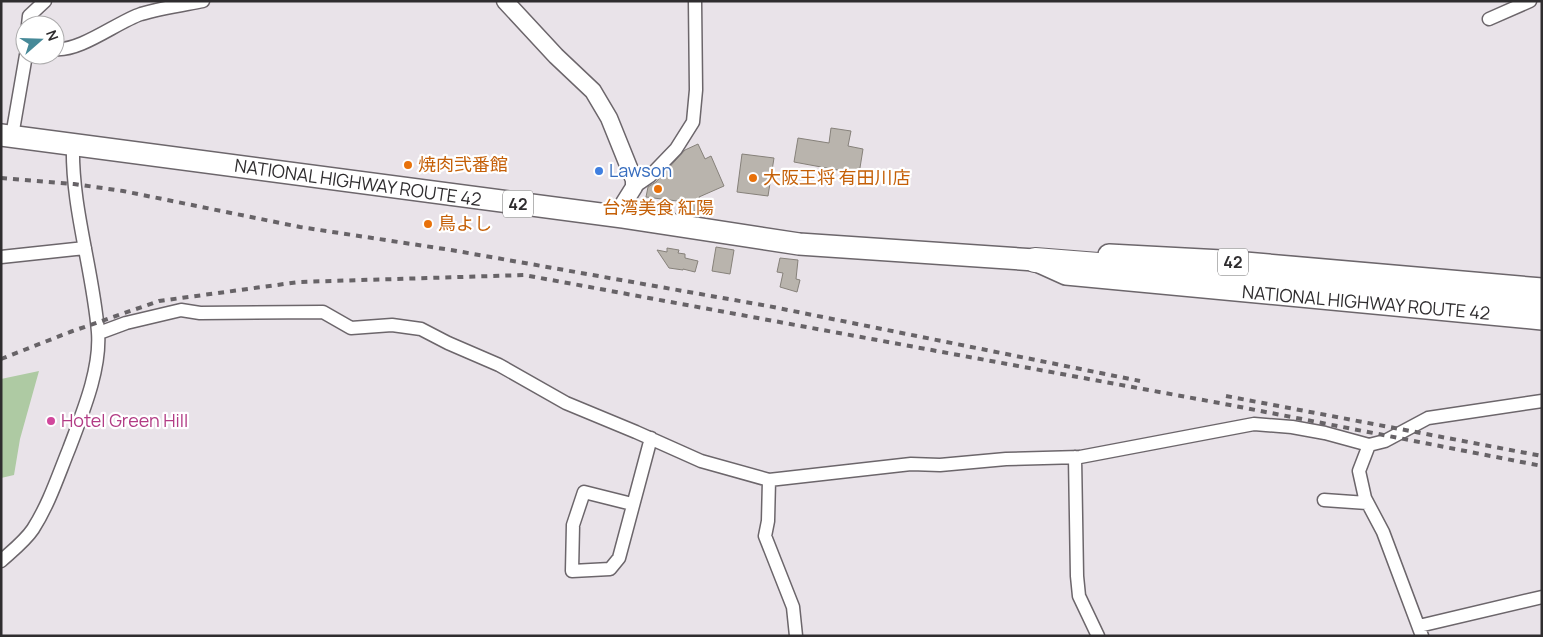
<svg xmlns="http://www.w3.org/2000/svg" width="1543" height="637" viewBox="0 0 1543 637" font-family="Manrope,'Noto Sans JP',sans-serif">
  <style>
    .green { fill: #aecaa3 }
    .building { fill: #b9b4ad; stroke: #86817a }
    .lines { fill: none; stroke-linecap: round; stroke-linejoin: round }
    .minor-casing { stroke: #6c666b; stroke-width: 15 }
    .tertiary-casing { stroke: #6c666b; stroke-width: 19 }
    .trunk-casing { stroke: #6c666b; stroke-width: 24 }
    .motorway-casing { stroke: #6c666b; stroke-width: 26 }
    .minor { stroke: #fff; stroke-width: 12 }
    .tertiary { stroke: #fff; stroke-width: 16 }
    .trunk { stroke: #fff; stroke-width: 21 }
    .motorway { stroke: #fff; stroke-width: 24 }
    .rail { stroke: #676367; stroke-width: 4; stroke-dasharray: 6 6; stroke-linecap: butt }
    .food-dot { fill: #e8710a; stroke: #fff; stroke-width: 2 }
    .shop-dot { fill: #3f7fe0; stroke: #fff; stroke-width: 2 }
    .hotel-dot { fill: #d1479c; stroke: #fff; stroke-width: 2 }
    .labels { text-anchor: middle; stroke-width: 4.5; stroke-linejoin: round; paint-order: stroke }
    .shield { fill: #fff; stroke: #6d6c6d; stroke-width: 1 }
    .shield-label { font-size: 16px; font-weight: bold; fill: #2f2d2f }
    .food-label { font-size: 18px; fill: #c56008; stroke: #fff; text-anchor: start }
    .shop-label { font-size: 18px; fill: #366cbe; stroke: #fff; text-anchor: start }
    .street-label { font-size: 18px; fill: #2f2d2f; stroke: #fff }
    .hotel-label { font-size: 18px; fill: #b23c85; stroke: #fff; text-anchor: start }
  </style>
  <rect width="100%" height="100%" fill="#e9e3e9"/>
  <path class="green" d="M 39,371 L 20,439 L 14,475 L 1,478 L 1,379 Z"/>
  <path class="building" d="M 831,128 L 851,131 L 848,146 L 863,149 L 859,174 L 794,162 L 798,138 L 829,143 Z
    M 698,144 L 705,159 L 711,156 L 724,186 L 699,197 L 704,207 L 690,213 L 685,202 L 646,197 L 648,187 L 656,182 L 685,150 Z
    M 742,154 L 774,158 L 768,196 L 737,192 Z
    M 716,247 L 734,250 L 730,274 L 712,271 Z
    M 667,248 L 679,250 L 678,253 L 685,254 L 685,258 L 698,261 L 695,272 L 683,269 L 683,270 L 669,268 L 657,250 L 667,252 Z
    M 780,258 L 798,260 L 796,279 L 800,280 L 797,292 L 780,287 L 783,273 L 777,272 Z"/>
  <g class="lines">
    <g class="minor-casing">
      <path id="minor" d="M 1489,19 L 1530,1
        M 28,25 L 29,16 L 45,1
        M 55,49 C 80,52 117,22 141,14 C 161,8 182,5 203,1
        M 12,136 L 26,55
        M 634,187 L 650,176 L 676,149 L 693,122 L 696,90 L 695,1
        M 1,257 L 85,248
        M 99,333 L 126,323 L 181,310 L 200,313 L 323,312 L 351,328 L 392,325 L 421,329 L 448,343 L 499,365 L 566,403 L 636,432 L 701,461 L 769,480 L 911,464 L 940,465 L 1006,459 L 1080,457 L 1254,424 L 1292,427 L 1325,433 L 1369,445 L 1385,441 L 1428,418 L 1542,401
        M 1369,445 L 1359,471 L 1365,498 L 1383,532 L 1422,636
        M 1075,457 L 1077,576 L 1079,596 L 1098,636
        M 769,480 L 768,521 L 765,536 L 793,607 L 796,636
        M 1324,500 L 1367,503
        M 632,504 L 584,492 L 573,525 L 572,571 L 610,569 L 619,558 L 651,438
        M 1,561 C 12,551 25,541 33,529 C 49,504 58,476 69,449 C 82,414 101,370 98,332 C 93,269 71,207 73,143
        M 1419,626 L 1542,597"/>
    </g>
    <g class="tertiary-casing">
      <path id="tertiary" d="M 505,1 L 556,56 L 593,91 L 609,118 L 634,180 L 634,187 L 624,203 L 623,217"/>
    </g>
    <g class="trunk-casing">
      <path id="trunk" d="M 1,135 L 623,217 L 799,244 L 1035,260 L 1066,274 L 1542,319
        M 1109,255 L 1222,261 L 1542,289"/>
    </g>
    <g class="motorway-casing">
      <path id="motorway" d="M 1035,260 L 1390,288 L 1542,303"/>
    </g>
    <use href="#minor" class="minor"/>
    <use href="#tertiary" class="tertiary"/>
    <use href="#trunk" class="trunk"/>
    <use href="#motorway" class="motorway"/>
    <path class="rail" d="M 1,178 L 74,184 L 123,191 L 300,227 L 451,250 L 768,306 L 1140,381
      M 1,359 L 70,332 L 159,301 L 299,282 L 524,275 L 1230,405 L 1542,466
      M 1226,396 L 1542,456"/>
  </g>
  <g class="food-dot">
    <circle cx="408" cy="165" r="5"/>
    <circle cx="753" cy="178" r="5"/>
    <circle cx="658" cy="189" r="5"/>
    <circle cx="428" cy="224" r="5"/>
  </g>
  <circle class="shop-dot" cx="599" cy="171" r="5"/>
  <circle class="hotel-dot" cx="51" cy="421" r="5"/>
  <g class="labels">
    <g class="shield">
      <rect x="503" y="190.5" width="30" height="27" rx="4"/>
      <rect x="1218" y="248.5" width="30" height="27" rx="4"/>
    </g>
    <g class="shield-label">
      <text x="518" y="210">42</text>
      <text x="1233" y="268">42</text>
    </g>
    <g class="food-label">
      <text x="418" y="171">焼肉弐番館</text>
      <text x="763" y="184">大阪王将 有田川店</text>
      <text x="658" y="214" text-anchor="middle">台湾美食 紅陽</text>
      <text x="438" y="230">鳥よし</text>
    </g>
    <g class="shop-label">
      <text x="609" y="177">Lawson</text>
    </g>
    <g class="street-label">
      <text transform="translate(358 183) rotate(8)" y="6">NATIONAL HIGHWAY ROUTE 42</text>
      <text transform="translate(1366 303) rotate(5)" y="6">NATIONAL HIGHWAY ROUTE 42</text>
    </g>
    <g class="hotel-label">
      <text x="61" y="427">Hotel Green Hill</text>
    </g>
  </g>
  <rect width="1543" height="637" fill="none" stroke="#2f2d2f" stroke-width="5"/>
  <g transform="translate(40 40) rotate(70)"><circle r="24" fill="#ffffff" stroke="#acabac"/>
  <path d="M0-4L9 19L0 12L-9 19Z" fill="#468998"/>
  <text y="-8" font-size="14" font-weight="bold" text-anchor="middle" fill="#2f2d2f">N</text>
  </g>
</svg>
